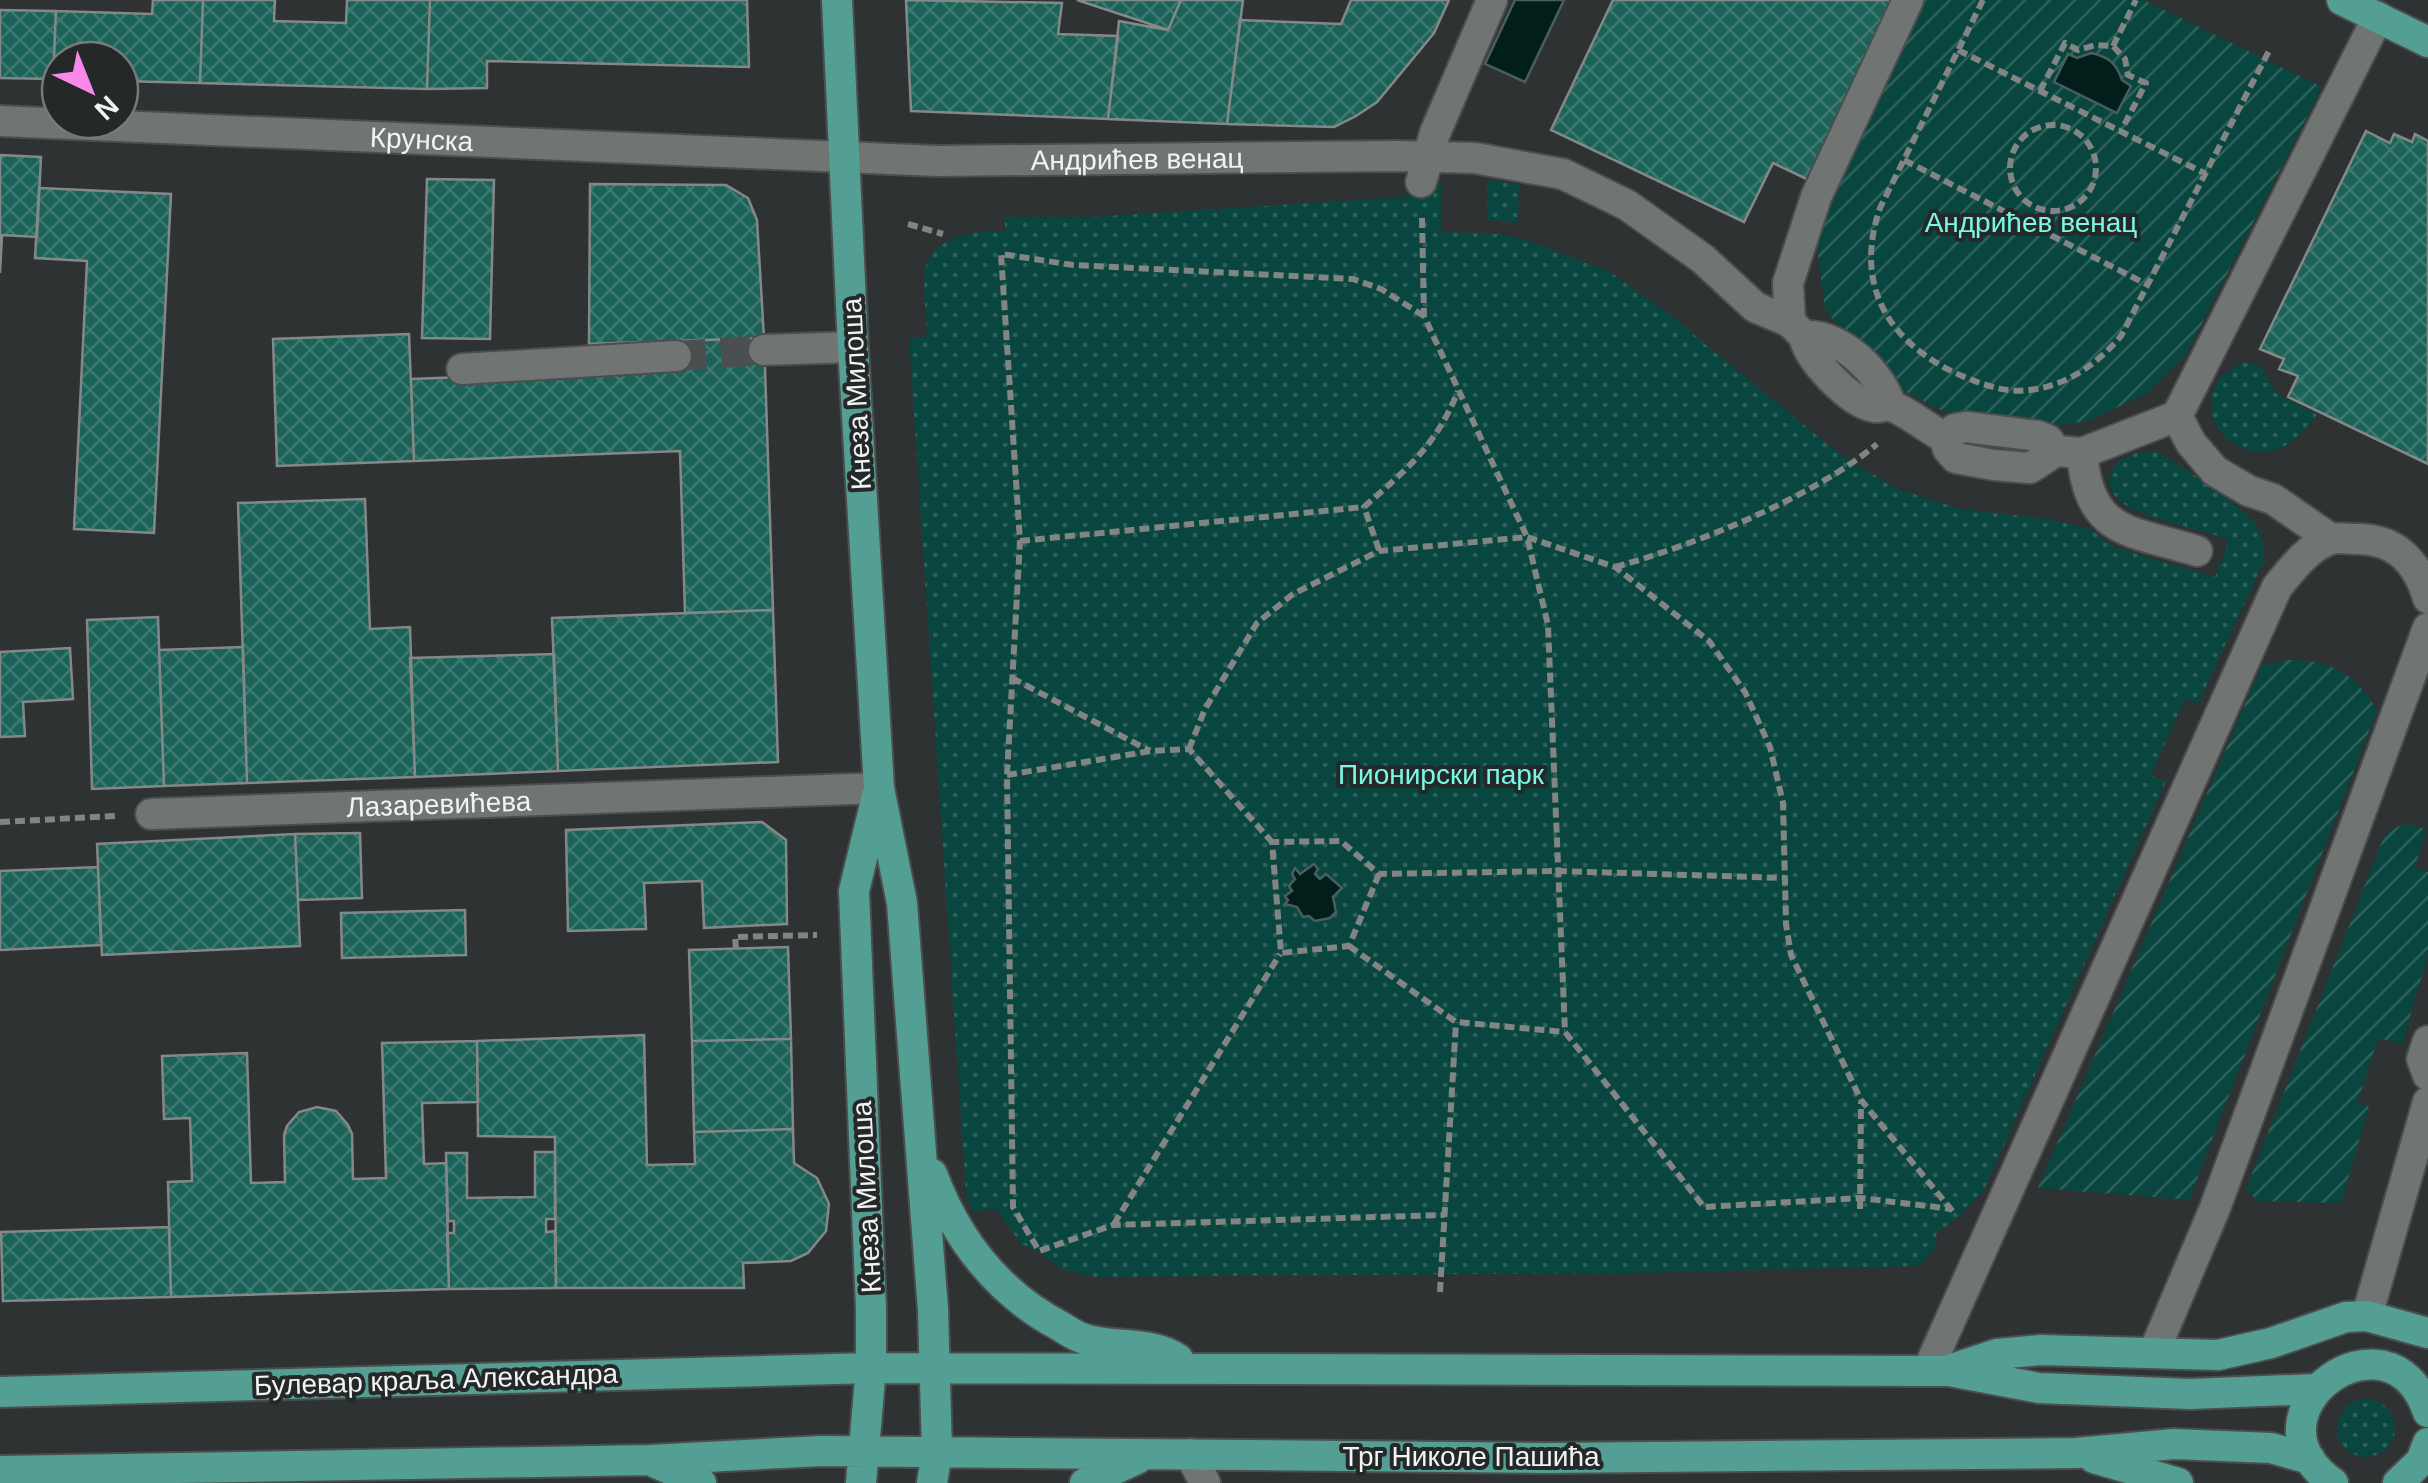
<svg xmlns="http://www.w3.org/2000/svg" width="2428" height="1483" viewBox="0 0 2428 1483" font-family="Helvetica,sans-serif">
  <style>
    .grass { fill: url(#grass-dots) }
    .garden { fill: url(#garden-furrows) }
    .water { fill: #021e1a; stroke: #4a5e5b; stroke-width: 2.5 }
    .building { fill: url(#building-cross-hatch); stroke: #848988; stroke-width: 2.5 }
    .lines { fill: none; stroke-linecap: round; stroke-linejoin: round }
    .minor-tunnel { stroke: #4c4f4f; stroke-width: 30; stroke-dasharray: 30 15; stroke-linecap: butt }
    .minor-casing { stroke: #4b4e4d; stroke-width: 34 }
    .major-casing { stroke: #4b4e4d; stroke-width: 34 }
    .path { stroke: #828584; stroke-width: 6; stroke-dasharray: 10 5; stroke-linecap: butt }
    .minor { stroke: #707473; stroke-width: 30 }
    .major { stroke: #549f94; stroke-width: 30 }
    .labels { text-anchor: middle; stroke-width: 8; stroke-linejoin: round; paint-order: stroke }
    .street-label { font-size: 28px; fill: #f1f4f3; stroke: #252828 }
    .park-label { font-size: 28px; fill: #79f9e5; stroke: #252828 }
  </style>
  <defs>
    <pattern id="grass-dots" width="8" height="8" patternUnits="userSpaceOnUse" patternTransform="scale(2.5)"><rect width="8" height="8" fill="#09463f"/><path d="M2 2h.1M6 6h.1" fill="none" stroke="#2d615b" stroke-width="1.8" stroke-linecap="round"/></pattern>
    <pattern id="garden-furrows" width="10" height="10" patternUnits="userSpaceOnUse" patternTransform="scale(2.5)"><rect width="10" height="10" fill="#09463f"/><path d="M-1 1l2-2M0 10L10 0M9 11l2-2" fill="none" stroke="#2d615b"/></pattern>
    <pattern id="building-cross-hatch" width="8" height="8" patternUnits="userSpaceOnUse" patternTransform="scale(2.5)"><rect width="8" height="8" fill="#1b6258"/><path d="M0 0l8 8M0 8l8-8" fill="none" stroke="#3d7970"/></pattern>
  </defs>
  <rect width="100%" height="100%" fill="#2f3232"/>
  <path class="grass" d="M 1487,180 L 1519,184 L 1518,223 L 1487,220 Z
    M 1441,181 L 1441,232 L 1497,234 L 1526,240 L 1610,272 L 1665,311 L 1842,456 L 1898,489 L 1961,509 L 2049,519 L 2090,529 L 2114,547 L 2215,577 L 2229,539 C 2201,530 2146,519 2124,504 C 2088,479 2126,444 2160,453 C 2185,470 2240,502 2256,525 C 2264,537 2264,549 2263,563 L 2198,704 L 2185,698 L 2151,775 L 2166,781 L 1983,1192 L 1955,1220 L 1937,1232 L 1934,1249 L 1920,1266 L 1636,1273 L 1095,1277 L 1062,1270 L 1039,1251 L 1021,1244 L 996,1209 L 972,1212 L 966,1193 L 909,339 L 927,336 C 927,319 921,277 927,263 C 940,233 979,231 1006,232 L 1004,217 L 1074,218 L 1406,197 L 1408,182 Z
    M 2244,362 L 2262,367 L 2276,393 L 2317,415 C 2308,426 2296,440 2283,447 C 2230,474 2173,393 2244,362 Z
    M2337 1428a29 29 0 1 1 58 0a29 29 0 1 1-58 0Z"/>
  <path class="garden" d="M 1915,0 L 2144,0 L 2322,87 L 2186,355 L 2147,393 L 2089,421 L 2035,428 L 1978,422 L 1941,410 L 1898,388 L 1856,351 L 1825,309 L 1818,256 L 1821,199 Z
    M 2287,660 C 2330,659 2355,673 2377,710 L 2189,1200 L 2038,1188 L 2262,665 Z
    M 2405,824 L 2426,829 L 2415,868 L 2428,872 L 2428,955 L 2402,1044 L 2378,1038 L 2357,1104 L 2369,1106 L 2342,1200 L 2338,1203 L 2257,1201 L 2246,1189 L 2383,839 L 2392,829 Z"/>
  <path class="water" d="M 1515,0 L 1564,0 L 1525,82 L 1485,64 Z
    M 2091,53 C 2109,57 2116,63 2122,80 L 2131,86 L 2117,113 L 2054,82 L 2068,54 L 2077,58 Z
    M 1314,864 L 1318,869 L 1315,874 L 1320,879 L 1326,874 L 1342,888 L 1333,897 L 1336,912 L 1330,918 L 1315,921 L 1309,916 L 1303,917 L 1297,907 L 1285,904 L 1288,900 L 1285,896 L 1292,891 L 1289,886 L 1295,879 L 1292,874 L 1295,868 L 1300,874 Z"/>
  <path class="building" d="M 153,0 L 203,0 L 200,83 L 120,81 L 120,60 L 60,60 L 60,79 L 53,79 L 56,11 L 152,14 Z
    M 203,0 L 275,0 L 274,21 L 346,23 L 347,0 L 430,0 L 427,89 L 200,83 Z
    M 430,0 L 747,0 L 749,67 L 487,61 L 487,88 L 427,89 Z
    M 906,0 L 1062,3 L 1058,34 L 1118,36 L 1108,119 L 911,111 Z
    M 1077,0 L 1181,0 L 1168,30 Z
    M 1181,0 L 1243,0 L 1227,124 L 1108,119 L 1119,21 L 1168,30 Z
    M 1351,0 L 1449,0 L 1434,33 L 1377,102 L 1356,116 L 1334,127 L 1227,124 L 1240,20 L 1341,24 Z
    M 1613,0 L 1902,0 L 1815,183 L 1773,163 L 1744,222 L 1551,130 Z
    M 0,10 L 56,11 L 53,79 L 0,78 Z
    M 2366,131 L 2390,143 L 2394,134 L 2412,142 L 2415,134 L 2428,141 L 2428,464 L 2288,397 L 2298,376 L 2279,369 L 2284,359 L 2260,349 Z
    M 0,155 L 41,157 L 37,237 L 2,235 L 0,273 Z
    M 427,179 L 494,180 L 490,339 L 422,338 Z
    M 590,184 L 726,185 L 748,198 L 757,220 L 764,338 L 589,344 Z
    M 39,188 L 171,194 L 154,533 L 74,529 L 87,261 L 35,258 Z
    M 409,334 L 414,461 L 277,466 L 273,339 Z
    M 764,338 L 773,610 L 685,613 L 680,451 L 414,461 L 411,379 L 677,369 L 675,341 Z
    M 365,499 L 370,629 L 410,627 L 415,777 L 247,783 L 238,503 Z
    M 773,610 L 778,762 L 558,771 L 552,618 Z
    M 158,617 L 164,786 L 92,789 L 87,620 Z
    M 243,647 L 247,783 L 164,786 L 159,650 Z
    M 70,648 L 73,699 L 23,702 L 25,736 L 0,737 L 0,652 Z
    M 554,654 L 558,771 L 415,777 L 410,658 Z
    M 762,822 L 786,840 L 787,924 L 704,928 L 702,881 L 644,883 L 646,929 L 568,931 L 566,830 Z
    M 360,833 L 362,898 L 298,900 L 295,834 Z
    M 295,834 L 300,946 L 102,955 L 97,844 Z
    M 98,867 L 101,945 L 0,950 L 0,871 Z
    M 465,910 L 466,955 L 342,958 L 341,913 Z
    M 788,947 L 791,1039 L 692,1041 L 689,950 Z
    M 644,1035 L 647,1165 L 695,1164 L 694,1132 L 793,1129 L 794,1163 L 817,1178 L 829,1204 L 826,1231 L 808,1253 L 791,1261 L 743,1263 L 744,1288 L 556,1288 L 555,1137 L 478,1136 L 477,1041 Z
    M 791,1039 L 793,1129 L 694,1132 L 692,1041 Z
    M 477,1041 L 478,1102 L 422,1103 L 424,1164 L 446,1163 L 449,1289 L 171,1297 L 168,1182 L 192,1181 L 190,1118 L 164,1119 L 162,1056 L 247,1053 L 251,1183 L 285,1182 L 284,1135 L 287,1126 L 299,1112 L 317,1107 L 336,1111 L 348,1125 L 352,1134 L 353,1179 L 386,1178 L 382,1043 Z
    M 535,1152 L 555,1152 L 555,1219 L 546,1219 L 546,1232 L 555,1231 L 556,1288 L 449,1289 L 447,1233 L 454,1233 L 454,1221 L 448,1221 L 446,1153 L 467,1153 L 467,1198 L 535,1197 Z
    M 169,1227 L 171,1297 L 3,1301 L 1,1232 Z"/>
  <g class="lines">
    <path class="minor-tunnel" d="M 676,356 L 764,350"/>
    <g class="minor-casing">
      <g id="minor">
        <path id="s1" d="M 0,121 L 937,161 L 1396,156 L 1475,158 L 1563,174 L 1627,205 L 1703,259 L 1755,307 L 1790,322 L 1804,336"/>
        <path d="M 1421,182 L 1435,133 L 1492,0"/>
        <path d="M 1790,322 L 1788,283 L 1816,197 L 1908,0"/>
        <path d="M 1804,336 C 1808,359 1850,403 1874,407 C 1879,408 1885,405 1890,406 C 1904,409 1930,430 1945,438 L 1948,449 L 1956,458 L 1994,465 L 2030,468 L 2056,451 L 2082,453 L 2177,416"/>
        <path d="M 1804,336 C 1840,333 1881,373 1891,406"/>
        <path d="M 764,350 L 853,347"/>
        <path d="M 462,369 L 676,356"/>
        <path d="M 1945,438 L 1955,429 L 1966,427 L 2038,436 L 2048,440 L 2056,451"/>
        <path d="M 2082,453 C 2089,535 2129,530 2197,551"/>
        <path d="M 2331,539 L 2273,499 L 2249,491 L 2215,471 L 2191,443 L 2177,416 L 2378,17"/>
        <path id="s2" d="M 151,814 L 879,788"/>
        <path d="M 2428,1041 L 2422,1059 L 2428,1075"/>
        <path d="M 2367,1316 L 2428,1102"/>
        <path d="M 2154,1352 L 2215,1208 L 2428,628"/>
        <path d="M 1928,1370 L 2277,587 C 2291,570 2309,546 2331,539 C 2337,537 2348,539 2355,539 C 2395,538 2417,561 2428,598"/>
        <path d="M 1190,1454 L 1205,1483"/>
      </g>
    </g>
    <g class="major-casing">
      <path id="major" d="M 837,0 L 853,347 L 879,788 L 902,903 L 933,1310 L 937,1452 L 932,1483
        M 2342,0 L 2428,42
        M 932,1174 C 956,1239 998,1293 1060,1326 C 1068,1331 1078,1338 1088,1340 C 1118,1348 1151,1341 1178,1359
        M 1952,1369 L 1997,1354 L 2041,1350 L 2218,1355 L 2271,1343 L 2346,1317 L 2367,1316 L 2428,1333
        M 0,1392 L 871,1368 L 1949,1371 L 2039,1388 L 2190,1394 L 2316,1389
        M 2094,1458 L 2178,1483
        M 656,1463 L 701,1483
        M 0,1471 L 649,1460 L 821,1451 L 1546,1458 L 2076,1453 L 2174,1444 L 2271,1448 L 2310,1459
        M 861,1483 L 871,1368 L 871,1309 L 854,891 L 877,796
        M 1085,1483 L 1137,1459
        M 2333,1483 C 2235,1414 2389,1299 2428,1412
        M 2398,1483 L 2421,1461 L 2428,1443"/>
    </g>
    <path class="path" d="M 1983,0 L 1880,208 C 1853,286 1889,344 1962,376 C 1984,385 2005,393 2030,390 C 2068,385 2096,365 2121,336 L 2270,49
      M 2113,46 L 2136,0
      M 1958,50 L 2206,174
      M 2040,91 L 2065,43 L 2078,50 L 2096,45 L 2113,46 L 2125,59 L 2128,75 L 2146,83 L 2121,131
      M2010 168a43 43 0 1 1 86 0a43 43 0 1 1-86 0Z
      M 1904,160 L 2150,286
      M 1422,218 L 1424,316 L 1527,537 L 1548,625 L 1565,1032 L 1704,1207 L 1861,1198 L 1952,1209
      M 908,224 L 943,234
      M 1424,316 L 1381,289 L 1353,279 L 1073,265 L 1001,254 L 1020,541 L 1007,775 L 1013,1207 L 1039,1251 L 1113,1225 L 1444,1215
      M 1020,541 L 1364,507
      M 1379,550 L 1364,507 C 1407,469 1436,446 1458,391
      M 1615,567 C 1695,545 1814,497 1877,444
      M 1012,678 L 1150,751
      M 1189,749 L 1205,709 L 1257,623 L 1293,594 L 1379,551 L 1527,537 L 1615,567 L 1709,641 L 1745,692 L 1770,747 L 1783,803 L 1786,924 L 1791,955 L 1861,1100 L 1954,1213
      M 1007,775 L 1151,751 L 1189,749 L 1272,842
      M 0,822 L 115,816
      M 1379,874 L 1349,946 L 1281,953 L 1272,842 L 1341,841 L 1379,874 L 1558,871 L 1787,878
      M 1349,946 L 1456,1022 L 1565,1032
      M 736,949 L 735,937 L 817,935
      M 1860,1209 L 1861,1102
      M 1114,1224 L 1280,954
      M 1440,1292 L 1456,1022"/>
    <use href="#minor" class="minor"/>
    <use href="#major" class="major"/>
  </g>
  <g class="labels">
    <g class="street-label">
      <text dy="10" stroke="none"><textPath href="#s1" startOffset="422">Крунска</textPath></text>
      <text dy="10" stroke="none"><textPath href="#s1" startOffset="1138">Андрићев венац</textPath></text>
      <text transform="translate(856 394) rotate(-93)" y="10">Кнеза Милоша</text>
      <text dy="10" stroke="none"><textPath href="#s2" startOffset="288">Лазаревићева</textPath></text>
      <text transform="translate(866 1197) rotate(-93)" y="10">Кнеза Милоша</text>
      <text transform="translate(436 1379) rotate(-2)" y="10">Булевар краља Александра</text>
      <text x="1471" y="1466">Трг Николе Пашића</text>
    </g>
    <g class="park-label">
      <text x="2031" y="232">Андрићев венац</text>
      <text x="1441" y="784">Пионирски парк</text>
    </g>
  </g>
  <g transform="translate(90 90) rotate(137)"><circle r="48" fill="#252828" stroke="#777a79" stroke-width="2.5"/>
  <path d="M0-8L18 38L0 25L-18 38Z" fill="#f988e9"/>
  <text y="-15" font-size="28" font-weight="bold" text-anchor="middle" fill="#f1f4f3">N</text>
  </g>
</svg>
